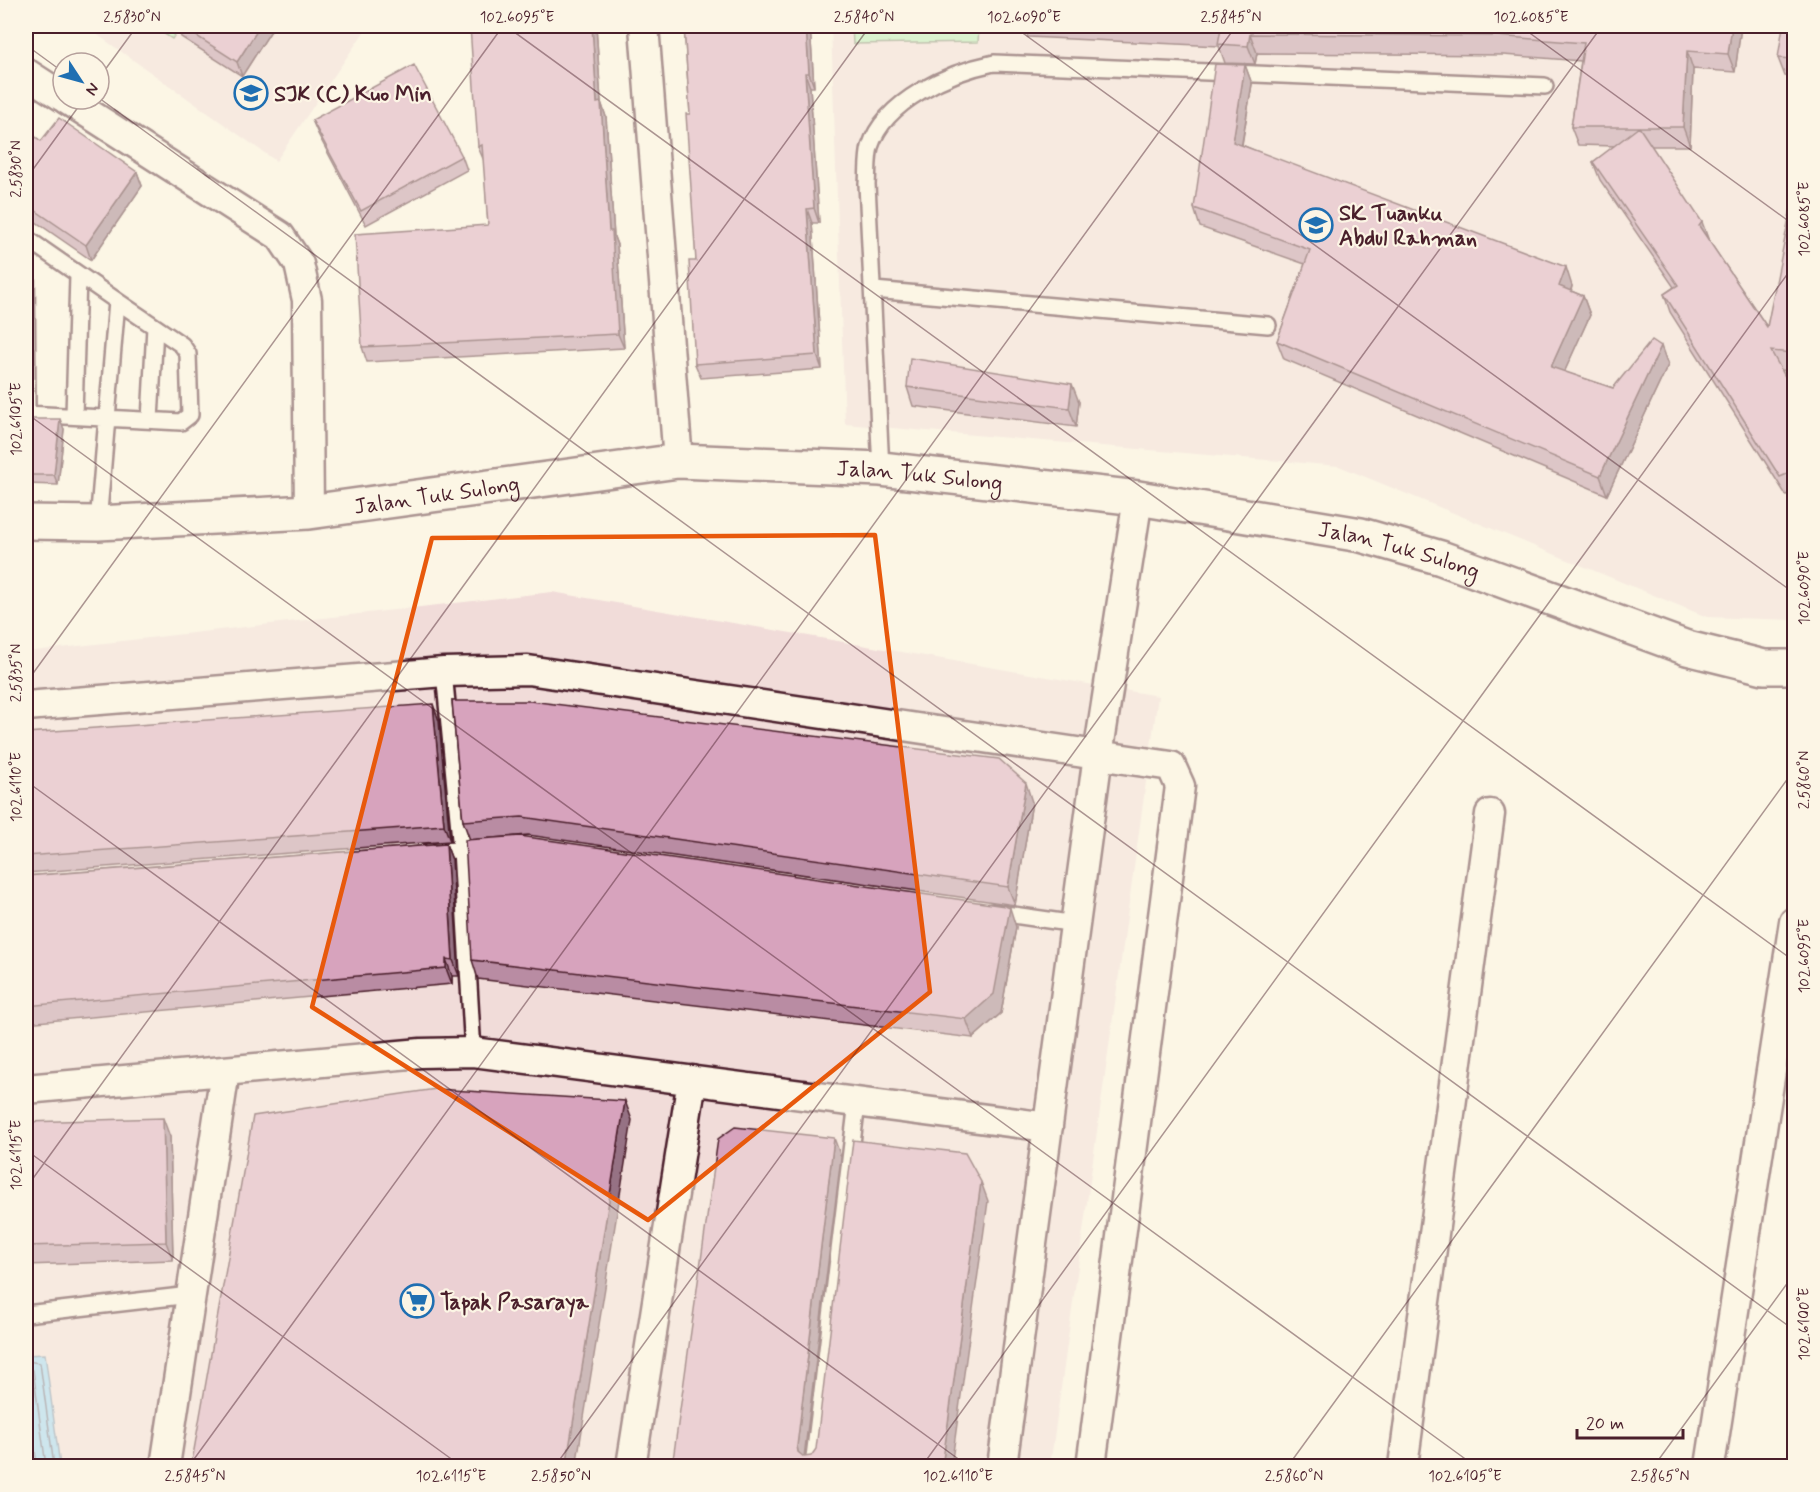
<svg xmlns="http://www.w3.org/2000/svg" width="1820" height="1492" viewBox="0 0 1820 1492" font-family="Mynerve,sans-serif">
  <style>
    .built { fill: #f1dcd9 }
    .green { fill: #b3eeb3; stroke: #7e866f; stroke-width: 1.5 }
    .water { fill: #97d3f7; stroke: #788ba5; stroke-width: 1.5 }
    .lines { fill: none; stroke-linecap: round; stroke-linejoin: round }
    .shore { stroke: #69677d; stroke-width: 1.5 }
    .lane-casing { stroke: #4a1f2b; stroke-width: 20 }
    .street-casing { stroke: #4a1f2b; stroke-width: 33 }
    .secondary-casing { stroke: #4a1f2b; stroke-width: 38 }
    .lane { stroke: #fcf5e5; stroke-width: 15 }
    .street { stroke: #fcf5e5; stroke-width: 28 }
    .secondary { stroke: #fcf5e5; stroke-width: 33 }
    .wall { fill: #b98ca3; stroke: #4a1f2b; stroke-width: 1.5 }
    .shaded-wall { fill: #967284; stroke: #4a1f2b; stroke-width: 1.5 }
    .building { fill: #d7a3bd; stroke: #4a1f2b; stroke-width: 1.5 }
    .marked { fill: none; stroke: #e8590c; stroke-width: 4.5; stroke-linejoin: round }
    .ticks { fill: none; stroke: #4a1f2b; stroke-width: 1.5; stroke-opacity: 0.45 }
    .labels { text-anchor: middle; stroke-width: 4.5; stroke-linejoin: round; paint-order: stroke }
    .poi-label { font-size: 22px; font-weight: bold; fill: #4a1f2b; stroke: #fcf5e5; text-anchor: start }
    .street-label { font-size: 22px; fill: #4a1f2b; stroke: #fcf5e5 }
    .neatline { fill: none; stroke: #4a1f2b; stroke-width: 2 }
    .ticks-label { font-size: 15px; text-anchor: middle; fill: #4a1f2b }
  </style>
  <rect width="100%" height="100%" fill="#fcf5e5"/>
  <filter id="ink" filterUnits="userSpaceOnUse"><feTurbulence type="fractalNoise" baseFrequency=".0167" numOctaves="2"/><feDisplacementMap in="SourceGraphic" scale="12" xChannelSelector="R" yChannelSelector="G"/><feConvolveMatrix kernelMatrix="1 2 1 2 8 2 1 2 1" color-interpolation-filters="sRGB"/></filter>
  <g filter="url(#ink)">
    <path class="built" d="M 85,26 L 368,26 L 276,161 Z
      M 831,26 L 1794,26 L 1794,620 L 1707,617 L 1339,466 L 845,424 Z
      M 552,592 L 1158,696 L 1050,1466 L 26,1466 L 26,652 Z"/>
    <path class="green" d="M 152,26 L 181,26 L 172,39 Z
      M 852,26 L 979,26 L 978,42 L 853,44 Z"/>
    <path class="water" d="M 45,1354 L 60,1466 L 26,1466 L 26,1355 Z"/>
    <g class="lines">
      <path class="shore" d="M 26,1361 L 40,1363 L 54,1466
        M 26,1368 L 33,1370 L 46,1466
        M 26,1381 L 37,1466"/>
      <g class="lane-casing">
        <path id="lane" d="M 26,238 L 117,301 L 98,523
          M 26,238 L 27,414
          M 874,290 L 1268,325
          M 26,414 L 181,422 L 190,415 L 188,354 L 182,345 L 117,301
          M 74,416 L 78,275
          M 150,420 L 155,327
          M 881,469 L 867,184 C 868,173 867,158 870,147 C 885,100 950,72 994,63 L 1545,86
          M 444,672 L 461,850 L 473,1052
          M 428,852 L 484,848
          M 992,912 L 1076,924
          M 26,1314 L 190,1295
          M 813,1466 L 857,1102"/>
      </g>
      <g class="street-casing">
        <path id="street" d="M 644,26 L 678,461
          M 26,73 L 63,97
          M 66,99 L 280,236 L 299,264 L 307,300 L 309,512
          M 26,706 L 444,672 L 528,670 L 1171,766 L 1180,786 L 1091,1466
          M 26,1089 L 421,1053 L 473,1052 L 1048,1127
          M 165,1466 L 225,1071
          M 631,1466 L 692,1080
          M 1002,1466 L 1098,755 L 1138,498
          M 1403,1466 L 1490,814
          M 1710,1466 L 1794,922"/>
      </g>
      <g class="secondary-casing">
        <g id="secondary">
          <path id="s1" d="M 26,522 L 98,523 L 309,512 L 678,461 L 881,469 L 1138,498 L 1361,535 L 1441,558 L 1687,648 L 1764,667 L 1794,667"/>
        </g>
      </g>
      <use href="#lane" class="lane"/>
      <use href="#street" class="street"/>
      <use href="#secondary" class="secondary"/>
    </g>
    <path class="wall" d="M 177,26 L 274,26 L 242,76 L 181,37 Z
      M 596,26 L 601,102 L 606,117 L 614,237 L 617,245 L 624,348 L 367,362 L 362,347 L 488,225 L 484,161 L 478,147 Z
      M 684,26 L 810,26 L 814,87 L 810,87 L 819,223 L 812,223 L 822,369 L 701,378 L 695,364 L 696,261 L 690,114 Z
      M 1024,26 L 1741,26 L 1735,72 L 1693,69 L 1690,146 L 1651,146 L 1709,241 L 1767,327 L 1794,208 L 1794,371 L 1782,370 L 1794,393 L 1794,492 L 1786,495 L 1670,312 L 1664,294 L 1674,287 L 1600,180 L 1593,162 L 1615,146 L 1578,145 L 1571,127 L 1581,61 L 1503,55 L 1257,53 L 1255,64 L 1225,63 L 1219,46 L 1028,37 Z
      M 1794,26 L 1794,110 L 1790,96 L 1793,77 L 1785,76 L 1778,58 Z
      M 1245,65 L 1252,84 L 1242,145 L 1572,286 L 1571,291 L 1583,296 L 1590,315 L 1564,372 L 1613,388 L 1668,365 L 1607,495 L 1284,359 L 1277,341 L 1305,264 L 1200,227 L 1194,208 Z
      M 312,120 L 462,156 L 467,170 L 366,225 L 318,134 Z
      M 26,130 L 41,141 L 137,172 L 142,186 L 91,260 L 26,215 Z
      M 907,387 L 1079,402 L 1076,427 L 913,406 Z
      M 26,419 L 64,429 L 58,485 L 26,484 Z
      M 452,701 L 1032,802 L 1015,905 L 528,835 L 470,840 L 463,821 Z
      M 439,721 L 450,841 L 26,873 L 26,733 Z
      M 446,844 L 452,860 L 459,976 L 452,976 L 452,984 L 26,1023 L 26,876 Z
      M 1016,927 L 1001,1013 L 973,1038 L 478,979 L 472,960 Z
      M 26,1122 L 170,1137 L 173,1260 L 26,1265 Z"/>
    <path class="shaded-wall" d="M 260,26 L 274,26 L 242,76 L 237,62 Z
      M 592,26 L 596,26 L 602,117 L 597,103 Z
      M 806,26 L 810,26 L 814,87 L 809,73 Z
      M 1732,26 L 1741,26 L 1735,72 L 1728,54 Z
      M 1250,34 L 1257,53 L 1255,64 L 1248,46 Z
      M 1687,51 L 1693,69 L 1690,146 L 1683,127 Z
      M 1245,65 L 1252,84 L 1239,160 L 1233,142 Z
      M 805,73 L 810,87 L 819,223 L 814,208 Z
      M 601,102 L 606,117 L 614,237 L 617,245 L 624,348 L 618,334 L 609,231 Z
      M 137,172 L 142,186 L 91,260 L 86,245 Z
      M 807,209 L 812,223 L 822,369 L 817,355 Z
      M 1702,222 L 1709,241 L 1699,226 Z
      M 1566,267 L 1572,286 L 1566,305 L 1559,286 Z
      M 1583,296 L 1590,315 L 1558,386 L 1551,367 Z
      M 1661,346 L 1668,365 L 1607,495 L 1600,476 Z
      M 1072,384 L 1079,402 L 1076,427 L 1069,408 Z
      M 60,419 L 64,429 L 58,485 L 54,475 Z
      M 433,704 L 439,721 L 450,841 L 444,825 Z
      M 1026,783 L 1032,802 L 1015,905 L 1008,887 Z
      M 446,844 L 452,860 L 459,976 L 453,960 Z
      M 1010,908 L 1016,927 L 1001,1013 L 973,1038 L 966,1019 Z
      M 446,959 L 452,976 L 452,984 L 446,968 Z
      M 625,1101 L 632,1120 L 576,1467 L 566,1467 Z
      M 163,1118 L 170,1137 L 173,1260 L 166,1242 Z
      M 834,1138 L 841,1157 L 803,1465 L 798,1452 L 797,1446 Z
      M 981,1182 L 988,1201 L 951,1467 L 942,1467 Z"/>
    <path class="building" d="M 181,26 L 260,26 L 237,62 Z
      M 470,26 L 592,26 L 597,103 L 601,102 L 609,231 L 612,231 L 618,334 L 362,347 L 355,234 L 488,225 L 482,145 L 478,147 Z
      M 684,26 L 806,26 L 809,73 L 805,73 L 814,208 L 807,209 L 817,355 L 695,364 L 689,261 L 696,261 L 686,114 L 690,114 Z
      M 1160,26 L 1732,26 L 1728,54 L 1687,51 L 1683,127 L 1571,127 L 1584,43 L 1496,36 L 1250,34 L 1248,46 L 1218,44 L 1221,28 Z
      M 1783,26 L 1794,26 L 1794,59 L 1778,58 Z
      M 1215,64 L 1245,65 L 1233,142 L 1566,267 L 1559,286 L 1583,296 L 1551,367 L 1613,388 L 1652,340 L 1661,346 L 1600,476 L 1277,341 L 1310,250 L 1194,208 Z
      M 1794,64 L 1794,97 L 1790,96 Z
      M 414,65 L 462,156 L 361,211 L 312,120 Z
      M 59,118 L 137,172 L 86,245 L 26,204 L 26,130 L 41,141 Z
      M 1639,127 L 1702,222 L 1699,226 L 1767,327 L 1791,208 L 1794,208 L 1794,353 L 1771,351 L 1794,393 L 1794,471 L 1780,477 L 1664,294 L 1678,285 L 1593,162 Z
      M 910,358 L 1072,384 L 1069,408 L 907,387 Z
      M 26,419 L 60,419 L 54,475 L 26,475 Z
      M 452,701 L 530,701 L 999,759 L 1026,783 L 1008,887 L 522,817 L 463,821 Z
      M 433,704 L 444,825 L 26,856 L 26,733 Z
      M 520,836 L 1005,906 L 1010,908 L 994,994 L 966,1019 L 472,960 L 465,840 Z
      M 446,844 L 453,960 L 446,959 L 446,968 L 26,1006 L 26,876 Z
      M 436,1089 L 625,1101 L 566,1467 L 191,1467 L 253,1116 Z
      M 163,1118 L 166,1242 L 26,1246 L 26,1122 Z
      M 735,1127 L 834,1138 L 797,1446 L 798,1452 L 804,1457 L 811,1456 L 816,1449 L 853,1140 L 965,1153 L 981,1182 L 942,1467 L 672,1467 L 718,1139 Z"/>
  </g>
  <path d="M0 0H1820V1492H0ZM 875,535 L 930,992 L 648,1220 L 312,1007 L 432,538 Z" fill="#fcf5e5" fill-opacity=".55" fill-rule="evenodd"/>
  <path class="marked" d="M 875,535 L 930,992 L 648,1220 L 312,1007 L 432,538 Z"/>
  <path class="ticks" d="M 506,26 L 1794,961M 1013,26 L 1794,593M 1520,26 L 1794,225M 26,45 L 63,72M 99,78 L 137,26M 99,98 L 1794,1330M 26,179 L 84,99M 26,413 L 1475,1466M 26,683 L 503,26M 26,781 L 968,1466M 26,1150 L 461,1466M 26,1188 L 870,26M 189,1466 L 1236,26M 555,1466 L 1602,26M 922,1466 L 1794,265M 1288,1466 L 1794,770M 1654,1466 L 1794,1274"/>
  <defs>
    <g id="school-ring" transform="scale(1.725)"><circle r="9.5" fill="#fcf5e5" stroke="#1f6fb2" stroke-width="1.5"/><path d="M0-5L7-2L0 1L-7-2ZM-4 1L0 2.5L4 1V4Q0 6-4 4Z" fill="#1f6fb2"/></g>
    <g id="supermarket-ring" transform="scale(1.725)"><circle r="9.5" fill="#fcf5e5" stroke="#1f6fb2" stroke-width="1.5"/><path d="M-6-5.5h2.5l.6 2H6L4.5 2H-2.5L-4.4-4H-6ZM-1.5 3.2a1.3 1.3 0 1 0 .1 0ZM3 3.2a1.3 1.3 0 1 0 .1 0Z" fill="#1f6fb2"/></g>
  </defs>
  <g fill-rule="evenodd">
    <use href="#school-ring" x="251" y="93"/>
    <use href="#school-ring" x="1316" y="225"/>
    <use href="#supermarket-ring" x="417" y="1301"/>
  </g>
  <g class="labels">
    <g class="poi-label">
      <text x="274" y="101">SJK (C) Kuo Min</text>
      <text x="1339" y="220">SK Tuanku<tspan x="1339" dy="25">Abdul Rahman</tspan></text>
      <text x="440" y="1309">Tapak Pasaraya</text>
    </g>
    <g class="street-label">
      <text dy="8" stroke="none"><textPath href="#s1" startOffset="898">Jalan Tuk Sulong</textPath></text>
      <text dy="8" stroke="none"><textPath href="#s1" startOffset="412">Jalan Tuk Sulong</textPath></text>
      <text dy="8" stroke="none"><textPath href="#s1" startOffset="1384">Jalan Tuk Sulong</textPath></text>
    </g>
  </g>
  <rect width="1820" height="1492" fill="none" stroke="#fcf5e5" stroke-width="66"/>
  <g transform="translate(81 81) rotate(126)"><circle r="28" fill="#fcf5e5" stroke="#b59f9b" stroke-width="1.5"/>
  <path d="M0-4.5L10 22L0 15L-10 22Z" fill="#1f6fb2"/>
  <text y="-9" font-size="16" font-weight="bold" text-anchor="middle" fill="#4a1f2b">N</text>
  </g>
  <path d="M1577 1429v9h106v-9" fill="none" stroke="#4a1f2b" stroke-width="3"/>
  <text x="1586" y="1429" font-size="18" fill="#4a1f2b" stroke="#fcf5e5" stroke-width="4.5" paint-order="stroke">20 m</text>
  <rect x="33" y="33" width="1754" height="1426" class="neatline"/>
  <g class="ticks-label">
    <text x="132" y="22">2.5830°N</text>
    <text x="517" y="22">102.6095°E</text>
    <text x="864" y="22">2.5840°N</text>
    <text x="1024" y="22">102.6090°E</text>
    <text x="1231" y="22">2.5845°N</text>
    <text x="1531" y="22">102.6085°E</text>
    <text transform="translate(16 169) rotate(-90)" y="5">2.5830°N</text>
    <text transform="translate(1804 219) rotate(-90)" y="5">102.6085°E</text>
    <text transform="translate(16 419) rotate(-90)" y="5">102.6105°E</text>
    <text transform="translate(1804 588) rotate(-90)" y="5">102.6090°E</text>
    <text transform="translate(16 673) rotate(-90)" y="5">2.5835°N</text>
    <text transform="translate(1804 780) rotate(-90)" y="5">2.5860°N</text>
    <text transform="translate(16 787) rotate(-90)" y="5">102.6110°E</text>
    <text transform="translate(1804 956) rotate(-90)" y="5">102.6095°E</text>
    <text transform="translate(16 1155) rotate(-90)" y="5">102.6115°E</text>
    <text transform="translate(1804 1324) rotate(-90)" y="5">102.6100°E</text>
    <text x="195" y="1481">2.5845°N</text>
    <text x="451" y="1481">102.6115°E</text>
    <text x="561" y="1481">2.5850°N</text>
    <text x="958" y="1481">102.6110°E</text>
    <text x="1294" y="1481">2.5860°N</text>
    <text x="1465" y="1481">102.6105°E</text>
    <text x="1660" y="1481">2.5865°N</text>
  </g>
</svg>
